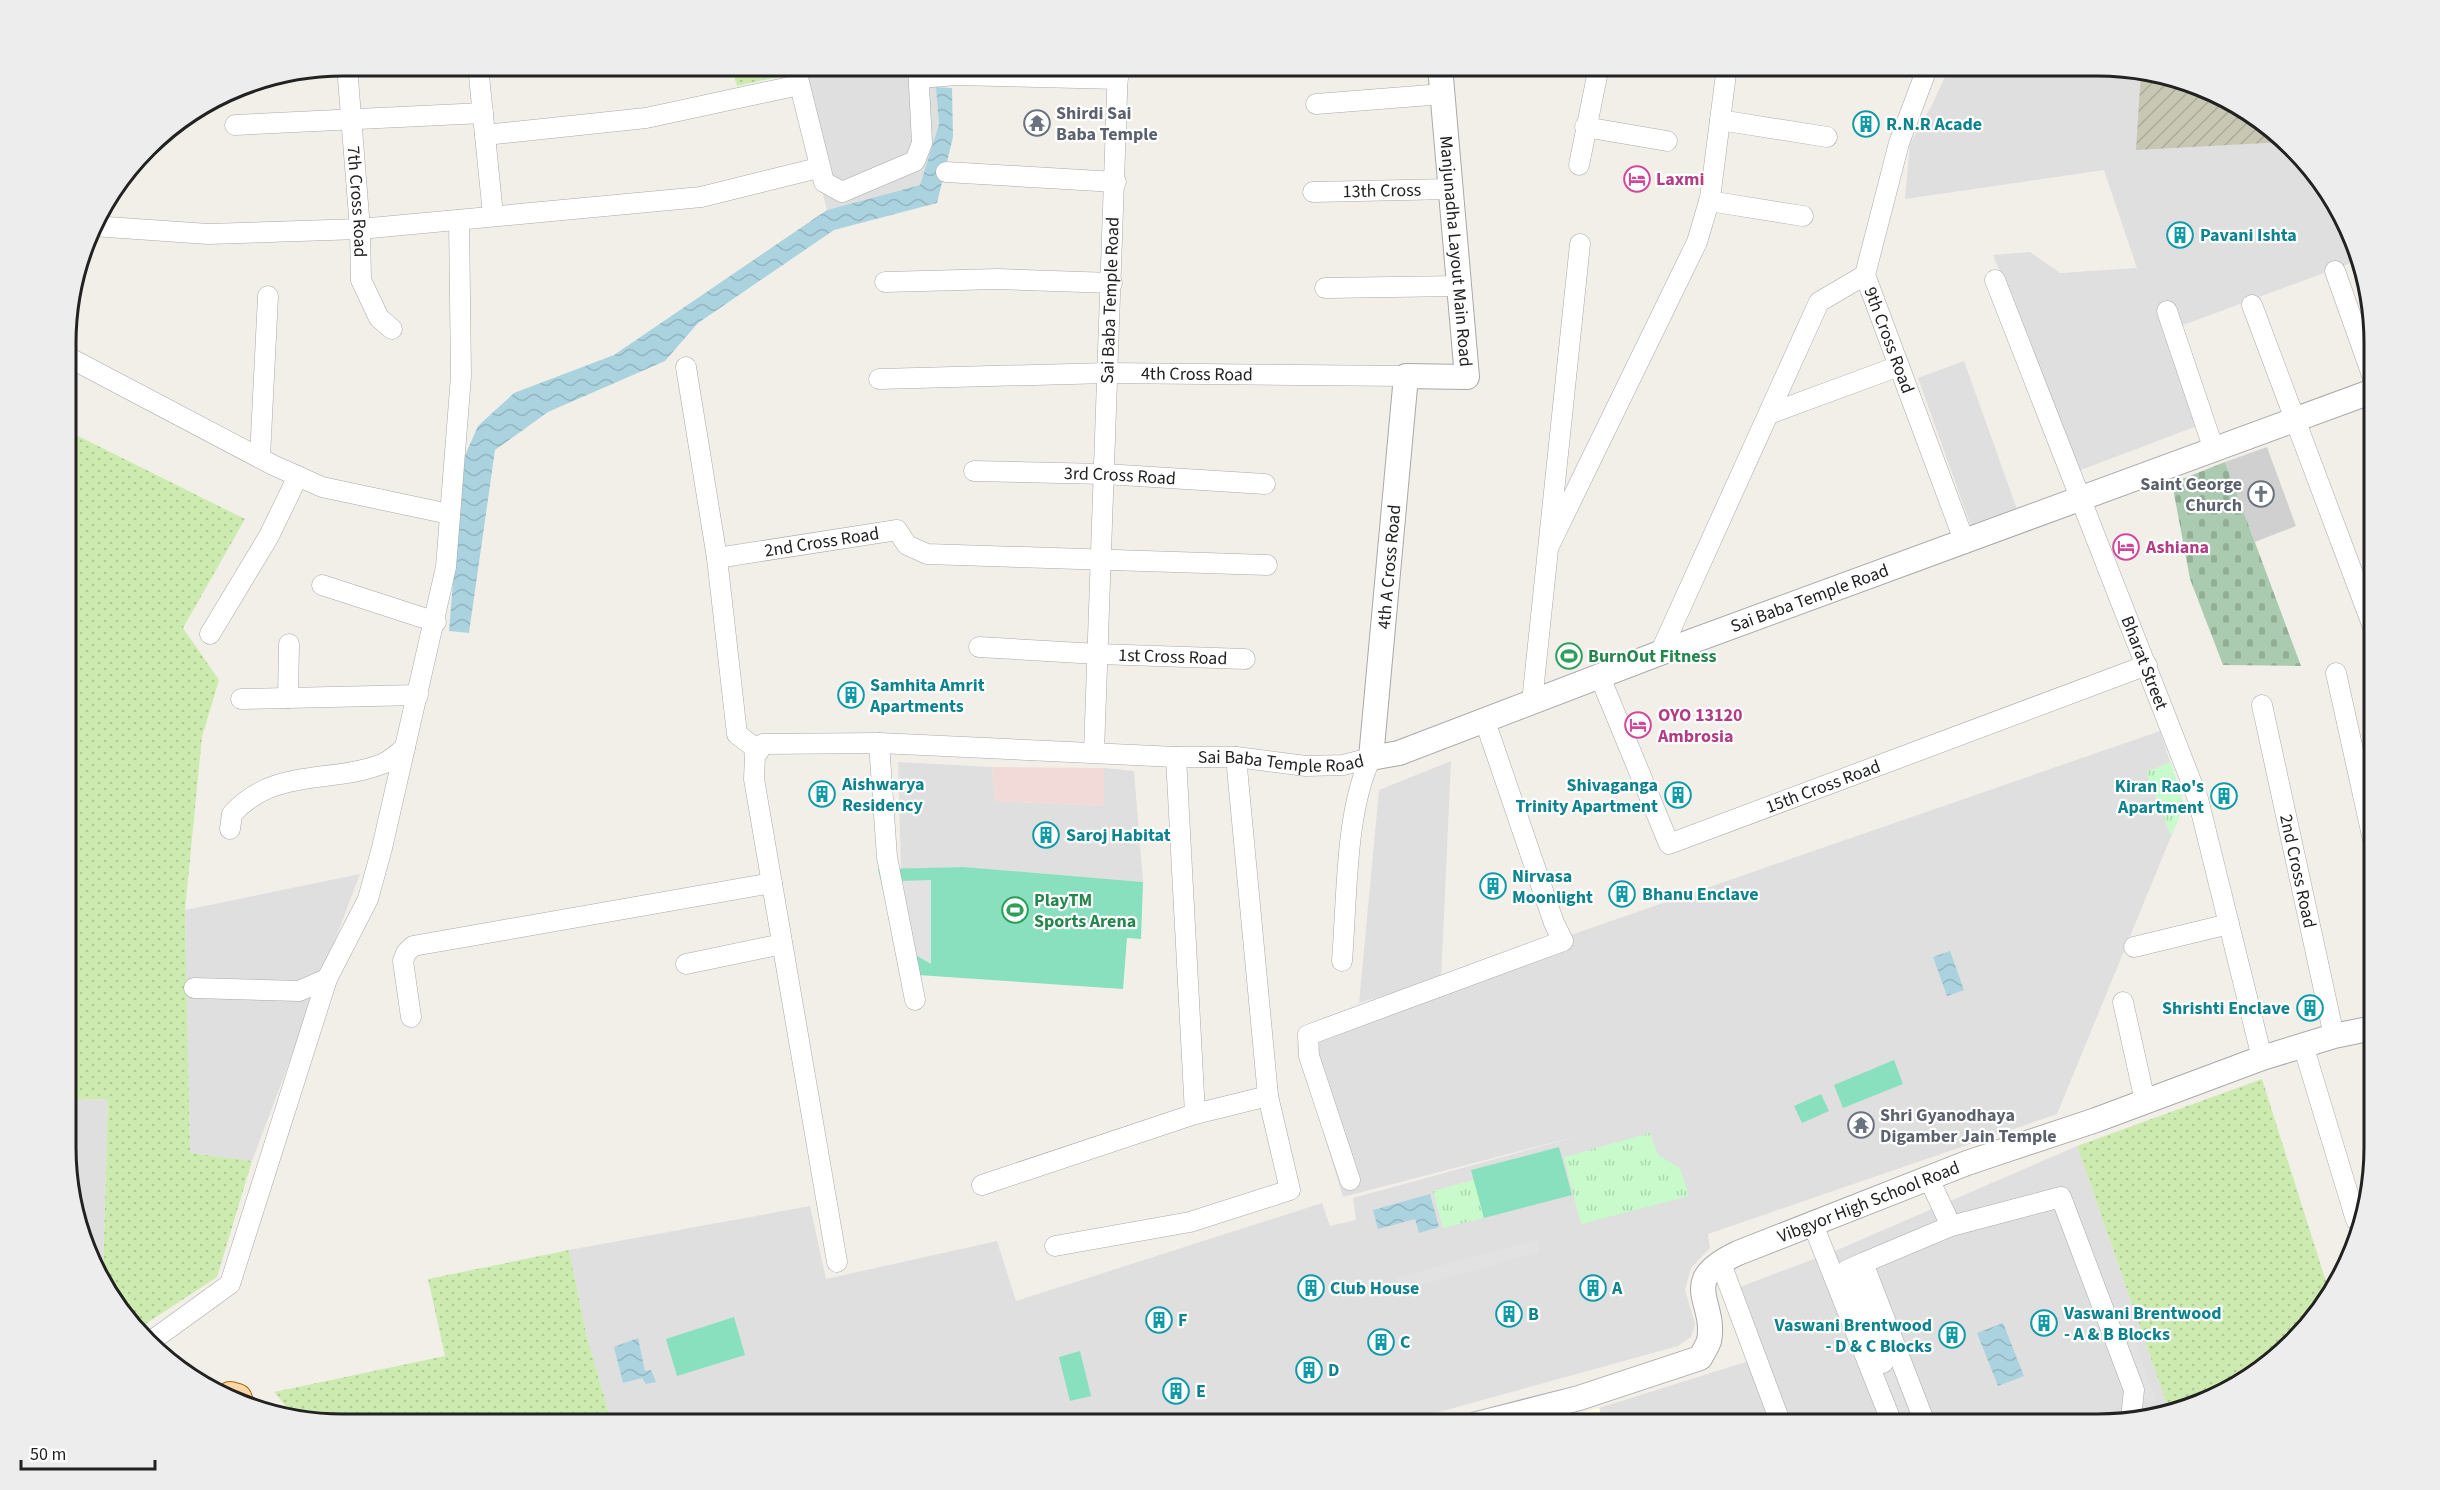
<svg xmlns="http://www.w3.org/2000/svg" width="2440" height="1490" viewBox="0 0 2440 1490" font-family="'Source Sans 3',sans-serif">
  <style>
    .residential { fill: #e0dfdf }
    .commercial { fill: #f2dad9 }
    .education { fill: #ffffe5 }
    .religious { fill: #d0d0d0 }
    .construction { fill: url(#construction-furrows) }
    .grass { fill: url(#grass-dots) }
    .cemetery { fill: url(#cemetery-stones) }
    .park { fill: url(#park-tufts) }
    .pitch { fill: #88e0be }
    .parking { fill: #e2e2e2 }
    .water { fill: url(#water-waves) }
    .lines { fill: none; stroke-linecap: round; stroke-linejoin: round }
    .minor-casing { stroke: #a9a9a9; stroke-width: 21 }
    .tertiary-casing { stroke: #a9a9a9; stroke-width: 26 }
    .primary-casing { stroke: #a06b00; stroke-width: 32 }
    .minor { stroke: #fff; stroke-width: 20 }
    .tertiary { stroke: #fff; stroke-width: 24 }
    .primary { stroke: #fcd6a4; stroke-width: 30 }
    .labels { text-anchor: middle; stroke-width: 4.5; stroke-linejoin: round; paint-order: stroke }
    .worship-label { font-size: 18px; font-weight: bold; fill: #5b616d; stroke: #fff; text-anchor: start }
    .culture-label { font-size: 18px; font-weight: bold; fill: #0d838f; stroke: #fff; text-anchor: start }
    .hotel-label { font-size: 18px; font-weight: bold; fill: #b23c85; stroke: #fff; text-anchor: start }
    .street-label { font-size: 18px; fill: #222; stroke: #fff }
    .leisure-label { font-size: 18px; font-weight: bold; fill: #27864d; stroke: #fff; text-anchor: start }
    .rim { fill: none; stroke: #222; stroke-width: 3 }
  </style>
  <defs>
    <pattern id="construction-furrows" width="10" height="10" patternUnits="userSpaceOnUse" patternTransform="scale(1.5)"><rect width="10" height="10" fill="#c7c7b4"/><path d="M-1 1l2-2M0 10L10 0M9 11l2-2" fill="none" stroke="#abab9a"/></pattern>
    <pattern id="grass-dots" width="8" height="8" patternUnits="userSpaceOnUse" patternTransform="scale(1.5)"><rect width="8" height="8" fill="#cdebb0"/><path d="M2 2h.1M6 6h.1" fill="none" stroke="#b0c997" stroke-width="1.8" stroke-linecap="round"/></pattern>
    <pattern id="cemetery-stones" width="16" height="16" patternUnits="userSpaceOnUse" patternTransform="scale(1.5)"><rect width="16" height="16" fill="#aacbaf"/><path d="M2 7V4a2 2 0 0 1 4 0v3zM10 15v-3a2 2 0 0 1 4 0v3z" fill="#92ae96"/></pattern>
    <pattern id="park-tufts" width="24" height="20" patternUnits="userSpaceOnUse" patternTransform="scale(1.5)"><rect width="24" height="20" fill="#c8facc"/><path d="M3 7l-1-3M5 7V3M7 7l1-3M15 17l-1-3M17 17v-4M19 17l1-3" fill="none" stroke="#acd6af"/></pattern>
    <pattern id="water-waves" width="16" height="10" patternUnits="userSpaceOnUse" patternTransform="scale(1.5)"><rect width="16" height="10" fill="#aad3df"/><path d="M0 5q4-4 8 0t8 0" fill="none" stroke="#92b5bf"/></pattern>
  </defs>
  <rect width="100%" height="100%" fill="#f2efe9"/>
  <path class="residential" d="M 790,66 L 935,66 L 939,124 L 920,185 L 827,210 Z
    M 1950,66 L 2096,66 L 2141,72 L 2137,149 L 2285,142 L 2337,205 L 2354,262 L 2183,325 L 2171,302 L 2213,420 L 2078,471 L 1993,255 L 2030,252 L 2060,273 L 2137,268 L 2104,170 L 1905,199 L 1910,144 L 1931,107 Z
    M 1964,361 L 2018,512 L 1972,529 L 1918,378 Z
    M 2160,731 L 2184,805 L 2057,1114 L 1708,1234 L 1710,1248 L 1691,1268 L 1685,1290 L 1695,1324 L 1691,1337 L 1678,1346 L 1396,1424 L 612,1424 L 586,1333 L 569,1250 L 810,1206 L 826,1279 L 997,1241 L 1016,1301 L 1322,1203 L 1330,1226 L 1356,1220 L 1353,1198 L 1582,1135 L 1343,1197 L 1297,1046 L 1302,1029 L 1425,984 L 1359,1003 L 1379,790 L 1451,761 L 1441,980 Z
    M 898,762 L 992,767 L 995,801 L 1104,806 L 1104,768 L 1134,771 L 1143,882 L 964,867 L 901,869 Z
    M 360,874 L 252,1161 L 190,1153 L 185,910 Z
    M 108,1099 L 103,1273 L 68,1182 L 68,1100 Z
    M 2077,1146 L 2168,1407 L 2114,1423 L 1604,1424 L 1599,1408 L 1749,1361 L 1724,1293 L 1835,1251 Z"/>
  <path class="commercial" d="M 992,767 L 1104,768 L 1104,806 L 995,801 Z"/>
  <path class="education" d="M 1599,1408 L 1604,1424 L 1538,1424 Z"/>
  <path class="religious" d="M 2267,447 L 2296,526 L 2255,542 L 2225,462 Z"/>
  <path class="construction" d="M 2141,72 L 2168,76 L 2235,103 L 2285,142 L 2136,150 Z"/>
  <path class="grass" d="M 731,66 L 790,66 L 792,74 L 737,86 Z
    M 68,431 L 245,519 L 183,628 L 219,680 L 202,737 L 185,910 L 190,1153 L 252,1161 L 217,1277 L 141,1327 L 113,1300 L 103,1273 L 108,1099 L 68,1100 Z
    M 2262,1079 L 2330,1294 L 2292,1343 L 2235,1387 L 2168,1407 L 2077,1146 Z
    M 569,1250 L 586,1333 L 612,1424 L 344,1424 L 296,1418 L 274,1392 L 445,1356 L 428,1279 Z"/>
  <path class="cemetery" d="M 2225,462 L 2301,666 L 2223,665 L 2190,579 L 2172,483 Z"/>
  <path class="park" d="M 2171,762 L 2184,805 L 2171,836 L 2146,772 Z
    M 1650,1133 L 1658,1155 L 1680,1168 L 1689,1196 L 1581,1224 L 1564,1157 Z
    M 1474,1180 L 1484,1218 L 1443,1228 L 1433,1191 Z"/>
  <path class="pitch" d="M 964,867 L 1143,882 L 1141,939 L 1127,938 L 1123,989 L 903,974 L 878,869 Z
    M 1894,1060 L 1903,1084 L 1843,1108 L 1834,1085 Z
    M 1821,1094 L 1829,1111 L 1802,1123 L 1794,1106 Z
    M 1559,1147 L 1572,1195 L 1484,1218 L 1471,1170 Z
    M 734,1317 L 745,1355 L 677,1376 L 666,1339 Z
    M 1080,1351 L 1091,1396 L 1070,1401 L 1059,1357 Z"/>
  <path class="parking" d="M 931,880 L 931,964 L 912,953 L 899,881 Z
    M 1536,1240 L 1539,1252 L 1399,1291 L 1395,1278 Z
    M 2123,1311 L 2156,1400 L 2145,1403 L 2112,1315 Z
    M 1892,1368 L 1914,1423 L 1904,1423 L 1883,1372 Z"/>
  <path class="water" d="M 936,87 L 952,88 L 953,137 L 937,203 L 834,230 L 698,323 L 665,361 L 548,412 L 495,450 L 469,633 L 449,631 L 463,460 L 478,426 L 514,393 L 614,355 L 827,210 L 920,185 L 939,124 Z
    M 1950,951 L 1964,990 L 1947,996 L 1933,957 Z
    M 1430,1194 L 1439,1227 L 1419,1233 L 1415,1219 L 1378,1229 L 1373,1210 Z
    M 2003,1323 L 2024,1376 L 1998,1386 L 1977,1333 Z
    M 638,1338 L 645,1371 L 651,1370 L 656,1382 L 646,1384 L 642,1378 L 623,1383 L 614,1347 Z"/>
  <g class="lines">
    <g class="minor-casing">
      <g id="minor">
        <path id="s1" d="M 347,66 L 360,229 L 361,280 L 379,318 L 392,329"/>
        <path d="M 478,66 L 493,215"/>
        <path d="M 795,66 L 824,182 L 842,192 L 915,161 L 922,143 L 918,66"/>
        <path id="s2" d="M 1928,66 L 1899,143 L 1865,275 L 1965,543"/>
        <path d="M 920,78 L 956,75 L 1118,79"/>
        <path d="M 1316,104 L 1443,94"/>
        <path d="M 1720,120 L 1827,137"/>
        <path d="M 235,125 L 483,113"/>
        <path d="M 1585,127 L 1667,141"/>
        <path d="M 485,135 L 646,118 L 790,87"/>
        <path d="M 1579,165 L 1599,66"/>
        <path d="M 946,172 L 1116,182"/>
        <path id="s3" d="M 1313,192 L 1451,189"/>
        <path d="M 1709,201 L 1803,216"/>
        <path d="M 93,226 L 208,234 L 360,229 L 701,197 L 810,170"/>
        <path d="M 2335,271 L 2373,378"/>
        <path id="s4" d="M 1995,280 L 2198,799 L 2262,1058"/>
        <path d="M 885,282 L 998,279 L 1112,283"/>
        <path d="M 1325,288 L 1459,286"/>
        <path d="M 2252,305 L 2373,627"/>
        <path d="M 2167,311 L 2214,450"/>
        <path d="M 68,357 L 273,465 L 322,487 L 449,514"/>
        <path d="M 686,367 L 717,558 L 737,734 L 759,751"/>
        <path id="s5" d="M 879,379 L 1108,373 L 1406,376"/>
        <path d="M 1769,414 L 1899,366"/>
        <path d="M 260,457 L 268,296"/>
        <path id="s6" d="M 974,471 L 1105,474 L 1265,484"/>
        <path d="M 1549,546 L 1697,242 L 1710,198 L 1727,66"/>
        <path id="s7" d="M 717,558 L 897,530 L 907,545 L 927,554 L 1267,565"/>
        <path d="M 322,585 L 436,622"/>
        <path d="M 210,634 L 269,536 L 298,476"/>
        <path id="s8" d="M 979,647 L 1098,654 L 1245,659"/>
        <path d="M 1660,653 L 1819,302 L 1865,275"/>
        <path d="M 2336,673 L 2373,840"/>
        <path id="s9" d="M 1600,677 L 1669,844 L 2147,665"/>
        <path d="M 288,698 L 289,644"/>
        <path d="M 241,699 L 418,695"/>
        <path d="M 1532,702 L 1580,244"/>
        <path id="s10" d="M 2262,705 L 2334,1036"/>
        <path d="M 879,743 L 887,857 L 915,1000"/>
        <path id="s11" d="M 1094,752 L 1118,66"/>
        <path d="M 1176,757 L 1195,1114"/>
        <path d="M 230,829 L 232,814 C 275,767 330,784 382,764 C 390,761 398,753 405,748"/>
        <path d="M 2134,947 L 2229,924"/>
        <path d="M 1342,961 C 1347,901 1345,810 1371,758"/>
        <path d="M 686,964 L 782,944"/>
        <path d="M 194,988 L 299,991 L 327,979"/>
        <path d="M 2123,1002 L 2145,1101"/>
        <path d="M 411,1017 L 403,961 L 406,953 L 413,946 L 772,883"/>
        <path d="M 2303,1045 L 2356,1220"/>
        <path d="M 1929,1179 L 1951,1226"/>
        <path d="M 1350,1180 L 1309,1056 L 1308,1035 L 1563,941 L 1554,923 L 1485,721"/>
        <path d="M 982,1185 L 1195,1114 L 1268,1096"/>
        <path d="M 1812,1222 L 1892,1423"/>
        <path d="M 1055,1246 L 1190,1222 L 1290,1190 L 1268,1096 L 1236,757"/>
        <path d="M 1720,1261 L 1781,1424"/>
        <path id="s12" d="M 837,1262 L 754,779 L 755,756 L 763,744 L 879,743 L 1176,757 L 1236,757 L 1306,766 L 1343,765 L 1371,758"/>
        <path d="M 1863,1263 L 1847,1270 L 1883,1363"/>
        <path d="M 154,1339 L 230,1284 L 327,979 L 368,899 L 382,848 L 446,567 L 461,376 L 459,220"/>
        <path d="M 1925,1423 L 1863,1263 L 1951,1226 L 2061,1197 L 2134,1390 L 2131,1418"/>
      </g>
    </g>
    <g class="tertiary-casing">
      <g id="tertiary">
        <path id="s13" d="M 1440,66 L 1467,377 L 1406,376 L 1371,758 L 1399,753 L 1660,653 L 2373,391"/>
        <path id="s14" d="M 1477,1424 L 1579,1398 L 1700,1358 C 1703,1353 1707,1346 1709,1341 C 1717,1300 1676,1282 1738,1253 L 1967,1163 L 2096,1120 L 2262,1058 L 2334,1036 L 2373,1028"/>
      </g>
    </g>
    <g class="primary-casing">
      <path id="primary" d="M 230,1397 L 237,1399"/>
    </g>
    <use href="#minor" class="minor"/>
    <use href="#tertiary" class="tertiary"/>
    <use href="#primary" class="primary"/>
  </g>
  <defs>
    <g id="temple-ring" transform="scale(1.35)"><circle r="9.5" fill="#fff" stroke="#6b7280" stroke-width="1.5"/><path d="M0-6L5-2H3V0L6.5 2.5H4V6H1.5V3h-3V6H-4V2.5H-6.5L-3 0V-2H-5Z" fill="#6b7280"/></g>
    <g id="building-ring" transform="scale(1.35)"><circle r="9.5" fill="#fff" stroke="#0f9aa8" stroke-width="1.5"/><path d="M-4-6H4V6H1V3H-1V6H-4ZM-2.5-4.3h1.7v1.8h-1.7ZM.8-4.3h1.7v1.8H.8ZM-2.5-1h1.7V.8h-1.7ZM.8-1h1.7V.8H.8Z" fill="#0f9aa8"/></g>
    <g id="hotel-ring" transform="scale(1.35)"><circle r="9.5" fill="#fff" stroke="#d1479c" stroke-width="1.5"/><path d="M-6-4.5h1.5V1H6V5H4.5V3h-9V5H-6ZM-4 0a1.8 1.8 0 1 1 3.6 0ZM.5 0V-2.5h3Q6-2.5 6 0Z" fill="#d1479c"/></g>
    <g id="church-ring" transform="scale(1.35)"><circle r="9.5" fill="#fff" stroke="#6b7280" stroke-width="1.5"/><path d="M-1.2-6h2.4v3.5h3.3v2.4h-3.3V6h-2.4V-.1h-3.3v-2.4h3.3Z" fill="#6b7280"/></g>
    <g id="stadium-ring" transform="scale(1.35)"><circle r="9.5" fill="#fff" stroke="#2e9e5b" stroke-width="1.5"/><path d="M0-5a6.5 5 0 1 0 0 10a6.5 5 0 1 0 0-10ZM-3.5-1.8h7v3.6h-7Z" fill="#2e9e5b"/></g>
  </defs>
  <g fill-rule="evenodd">
    <use href="#temple-ring" x="1037" y="123"/>
    <use href="#building-ring" x="1866" y="124"/>
    <use href="#hotel-ring" x="1637" y="179"/>
    <use href="#building-ring" x="2180" y="235"/>
    <use href="#church-ring" x="2261" y="494"/>
    <use href="#hotel-ring" x="2126" y="547"/>
    <use href="#stadium-ring" x="1569" y="656"/>
    <use href="#building-ring" x="851" y="695"/>
    <use href="#hotel-ring" x="1638" y="725"/>
    <use href="#building-ring" x="822" y="794"/>
    <use href="#building-ring" x="1678" y="795"/>
    <use href="#building-ring" x="2224" y="796"/>
    <use href="#building-ring" x="1046" y="835"/>
    <use href="#building-ring" x="1493" y="886"/>
    <use href="#building-ring" x="1622" y="894"/>
    <use href="#stadium-ring" x="1015" y="910"/>
    <use href="#building-ring" x="2310" y="1008"/>
    <use href="#temple-ring" x="1861" y="1125"/>
    <use href="#building-ring" x="1311" y="1288"/>
    <use href="#building-ring" x="1593" y="1288"/>
    <use href="#building-ring" x="1509" y="1314"/>
    <use href="#building-ring" x="1159" y="1320"/>
    <use href="#building-ring" x="2044" y="1323"/>
    <use href="#building-ring" x="1952" y="1335"/>
    <use href="#building-ring" x="1381" y="1342"/>
    <use href="#building-ring" x="1309" y="1370"/>
    <use href="#building-ring" x="1176" y="1391"/>
  </g>
  <g class="labels">
    <g class="worship-label">
      <text x="1056" y="119">Shirdi Sai<tspan x="1056" dy="21">Baba Temple</tspan></text>
      <text x="2242" y="490" text-anchor="end">Saint George<tspan x="2242" dy="21">Church</tspan></text>
      <text x="1880" y="1121">Shri Gyanodhaya<tspan x="1880" dy="21">Digamber Jain Temple</tspan></text>
    </g>
    <g class="culture-label">
      <text x="1886" y="130">R.N.R Acade</text>
      <text x="2200" y="241">Pavani Ishta</text>
      <text x="870" y="691">Samhita Amrit<tspan x="870" dy="21">Apartments</tspan></text>
      <text x="842" y="790">Aishwarya<tspan x="842" dy="21">Residency</tspan></text>
      <text x="1658" y="791" text-anchor="end">Shivaganga<tspan x="1658" dy="21">Trinity Apartment</tspan></text>
      <text x="2204" y="792" text-anchor="end">Kiran Rao's<tspan x="2204" dy="21">Apartment</tspan></text>
      <text x="1066" y="841">Saroj Habitat</text>
      <text x="1512" y="882">Nirvasa<tspan x="1512" dy="21">Moonlight</tspan></text>
      <text x="1642" y="900">Bhanu Enclave</text>
      <text x="2290" y="1014" text-anchor="end">Shrishti Enclave</text>
      <text x="1330" y="1294">Club House</text>
      <text x="1612" y="1294">A</text>
      <text x="2064" y="1319">Vaswani Brentwood<tspan x="2064" dy="21">- A &amp; B Blocks</tspan></text>
      <text x="1528" y="1320">B</text>
      <text x="1178" y="1326">F</text>
      <text x="1932" y="1331" text-anchor="end">Vaswani Brentwood<tspan x="1932" dy="21">- D &amp; C Blocks</tspan></text>
      <text x="1400" y="1348">C</text>
      <text x="1328" y="1376">D</text>
      <text x="1196" y="1397">E</text>
    </g>
    <g class="hotel-label">
      <text x="1656" y="185">Laxmi</text>
      <text x="2146" y="553">Ashiana</text>
      <text x="1658" y="721">OYO 13120<tspan x="1658" dy="21">Ambrosia</tspan></text>
    </g>
    <g class="street-label">
      <text dy="6" stroke="none"><textPath href="#s3" startOffset="69">13th Cross</textPath></text>
      <text dy="6" stroke="none"><textPath href="#s1" startOffset="136">7th Cross Road</textPath></text>
      <text dy="6" stroke="none"><textPath href="#s13" startOffset="186">Manjunadha Layout Main Road</textPath></text>
      <text dy="6" stroke="none"><textPath href="#s11" startOffset="452">Sai Baba Temple Road</textPath></text>
      <text dy="6" stroke="none"><textPath href="#s2" startOffset="288">9th Cross Road</textPath></text>
      <text dy="6" stroke="none"><textPath href="#s5" startOffset="318">4th Cross Road</textPath></text>
      <text dy="6" stroke="none"><textPath href="#s6" startOffset="146">3rd Cross Road</textPath></text>
      <text dy="6" stroke="none"><textPath href="#s7" startOffset="106">2nd Cross Road</textPath></text>
      <text transform="translate(1389 567) rotate(-85)" y="6">4th A Cross Road</text>
      <text dy="6" stroke="none"><textPath href="#s13" startOffset="1224">Sai Baba Temple Road</textPath></text>
      <text dy="6" stroke="none"><textPath href="#s8" startOffset="194">1st Cross Road</textPath></text>
      <text dy="6" stroke="none"><textPath href="#s4" startOffset="411">Bharat Street</textPath></text>
      <text dy="6" stroke="none"><textPath href="#s12" startOffset="1046">Sai Baba Temple Road</textPath></text>
      <text dy="6" stroke="none"><textPath href="#s9" startOffset="345">15th Cross Road</textPath></text>
      <text dy="6" stroke="none"><textPath href="#s10" startOffset="170">2nd Cross Road</textPath></text>
      <text dy="6" stroke="none"><textPath href="#s14" startOffset="498">Vibgyor High School Road</textPath></text>
    </g>
    <g class="leisure-label">
      <text x="1588" y="662">BurnOut Fitness</text>
      <text x="1034" y="906">PlayTM<tspan x="1034" dy="21">Sports Arena</tspan></text>
    </g>
  </g>
  <path d="M0 0H2440V1490H0ZM343 76H2097A267 267 0 0 1 2364 343V1147A267 267 0 0 1 2097 1414H343A267 267 0 0 1 76 1147V343A267 267 0 0 1 343 76Z" fill="#ededed" fill-rule="evenodd"/>
  <path class="rim" d="M343 76H2097A267 267 0 0 1 2364 343V1147A267 267 0 0 1 2097 1414H343A267 267 0 0 1 76 1147V343A267 267 0 0 1 343 76Z"/>
  <path d="M21 1460v9h134v-9" fill="none" stroke="#222222" stroke-width="3"/>
  <text x="30" y="1460" font-size="18" fill="#222222" stroke="#ffffff" stroke-width="4.5" paint-order="stroke">50 m</text>
</svg>
